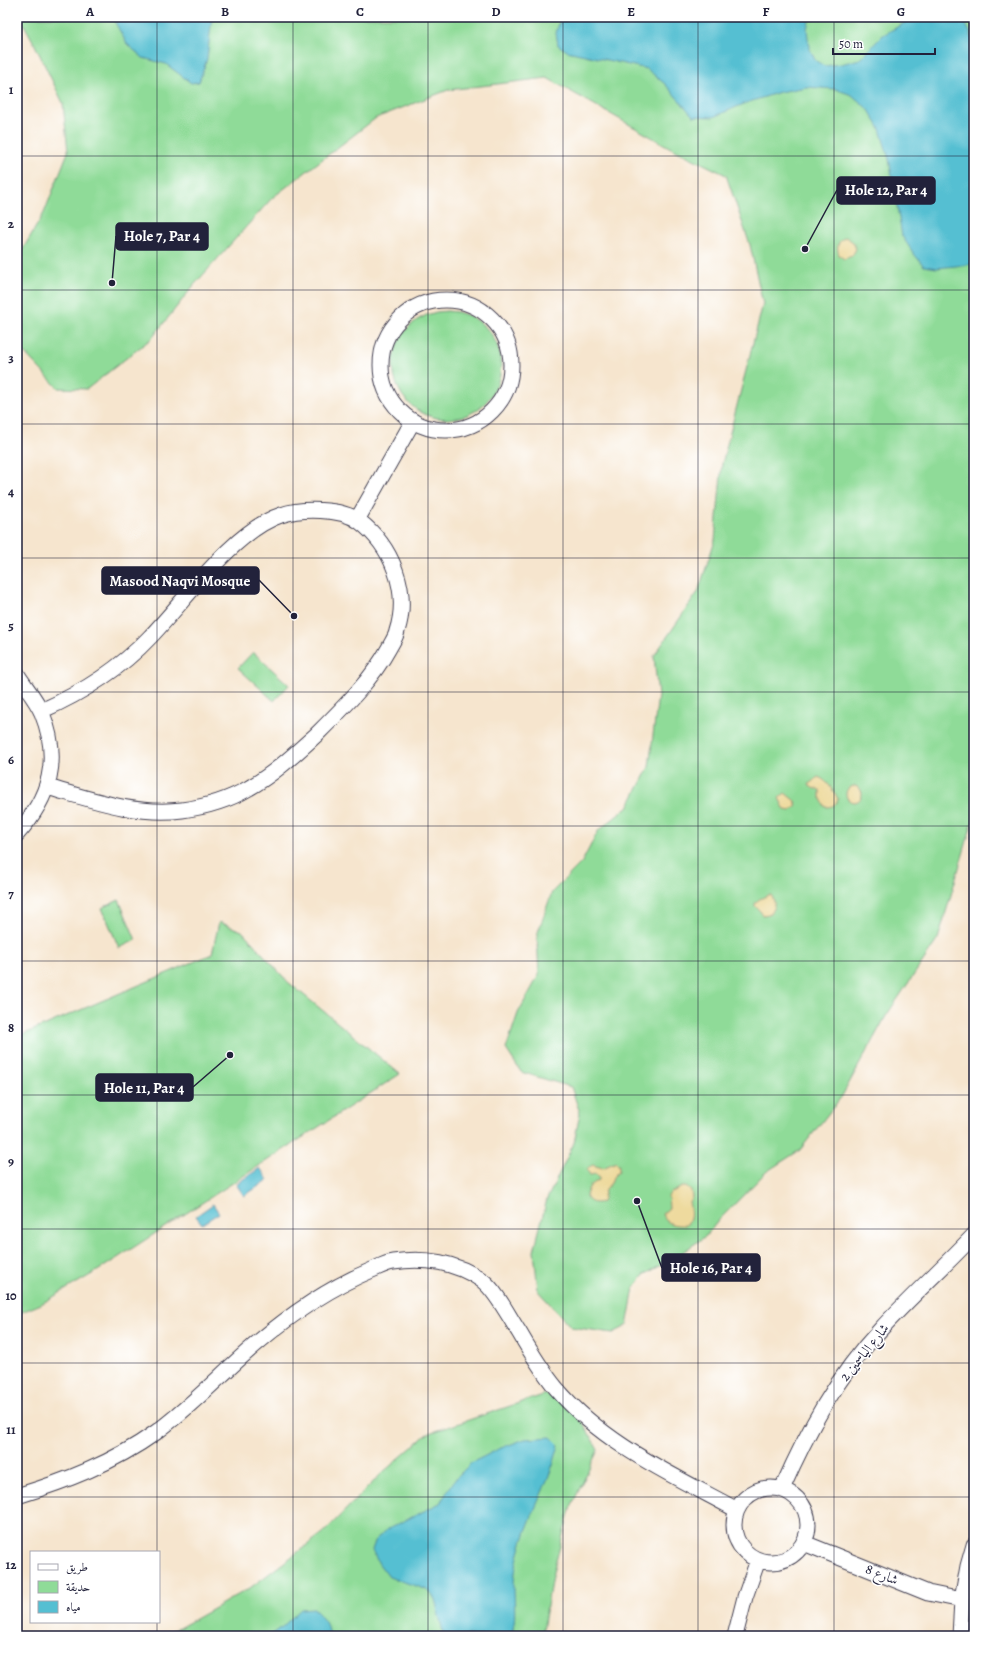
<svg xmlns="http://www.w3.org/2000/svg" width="991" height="1653" viewBox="0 0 991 1653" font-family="Alegreya,Amiri,serif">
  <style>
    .green { fill: #8fdb98; stroke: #587e6a }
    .sand { fill: #eeda9e; stroke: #887e6c }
    .water { fill: #55bfd2; stroke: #3c7086 }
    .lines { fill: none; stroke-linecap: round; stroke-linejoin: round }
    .street-casing { stroke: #423f51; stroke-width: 17 }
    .street { stroke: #fff; stroke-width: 15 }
    .grid { fill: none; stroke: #22223b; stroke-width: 1; stroke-opacity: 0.55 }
    .labels { text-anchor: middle; stroke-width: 3; stroke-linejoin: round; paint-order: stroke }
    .street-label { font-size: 14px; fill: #22223b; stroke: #fff }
    .leader { fill: none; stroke: #22223b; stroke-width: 1.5 }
    .callout-dot { fill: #22223b; stroke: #fff; stroke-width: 1.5 }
    .callout { fill: #22223b; stroke: #22223b; stroke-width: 1.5 }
    .callout-label { font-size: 15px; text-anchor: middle; font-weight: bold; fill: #fff }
    .neatline { fill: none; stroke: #22223b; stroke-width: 1.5 }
    .grid-label { font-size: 13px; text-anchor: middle; font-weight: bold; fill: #22223b }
  </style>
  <rect width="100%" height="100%" fill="#fff"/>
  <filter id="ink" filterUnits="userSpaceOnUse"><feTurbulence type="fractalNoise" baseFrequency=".025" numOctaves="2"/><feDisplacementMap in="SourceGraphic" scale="8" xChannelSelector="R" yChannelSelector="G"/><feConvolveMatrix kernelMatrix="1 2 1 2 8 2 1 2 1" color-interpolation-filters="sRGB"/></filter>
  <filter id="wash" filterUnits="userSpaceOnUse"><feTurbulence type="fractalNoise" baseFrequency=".012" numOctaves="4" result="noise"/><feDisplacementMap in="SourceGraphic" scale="16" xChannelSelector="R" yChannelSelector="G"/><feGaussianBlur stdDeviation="0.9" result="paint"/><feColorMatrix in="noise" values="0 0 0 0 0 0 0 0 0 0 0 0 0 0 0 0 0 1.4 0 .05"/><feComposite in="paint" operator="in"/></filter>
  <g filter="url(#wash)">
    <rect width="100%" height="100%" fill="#f6e5ce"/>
    <path class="green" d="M 20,17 L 974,17 L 974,817 L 938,939 L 886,1016 L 842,1096 L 800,1150 L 766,1172 L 718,1221 L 706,1236 L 677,1256 L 644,1275 L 634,1288 L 627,1326 L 613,1333 L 571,1327 L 538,1291 L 534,1251 L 547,1199 L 574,1143 L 580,1113 L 571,1087 L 521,1072 L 506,1049 L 518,1013 L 539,975 L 537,935 L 552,892 L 582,862 L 598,831 L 628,807 L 649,767 L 658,696 L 654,656 L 698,592 L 715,540 L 722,464 L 763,304 L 750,245 L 726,175 L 669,147 L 547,78 L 448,90 L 376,118 L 272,198 L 194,285 L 152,338 L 87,389 L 58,388 L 22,350 L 17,302 L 17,259 L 44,213 L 68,152 L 63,103 L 34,43 Z
      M393 365a54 54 0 1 1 108 0a54 54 0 1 1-108 0Z
      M 253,652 L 289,685 L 274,701 L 238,668 Z
      M 119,900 L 136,940 L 119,948 L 102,908 Z
      M 219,922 L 242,931 L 288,982 L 400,1074 L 99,1270 L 41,1304 L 17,1314 L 17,1037 L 212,954 Z
      M 546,1394 L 577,1412 L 598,1450 L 570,1509 L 552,1576 L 542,1636 L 155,1636 L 179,1628 L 250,1588 L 323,1533 L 381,1474 L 427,1434 Z"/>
    <path class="sand" d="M 846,237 L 853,242 L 856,249 L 852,256 L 844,259 L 839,255 C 836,247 838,240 846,237 Z
      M 818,777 C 826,779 834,791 838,799 C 835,806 832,807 825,807 L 820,797 L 820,790 C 815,788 812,790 809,784 Z
      M846 794a8 8 0 1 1 16 0a8 8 0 1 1-16 0Z
      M 785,793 L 795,801 L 797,806 L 790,811 L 785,810 L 779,798 Z
      M 768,895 L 771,895 C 776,902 775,908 769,914 L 763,915 L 759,910 L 755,906 C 754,900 763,898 768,895 Z
      M 616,1162 L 619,1166 L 619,1171 L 613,1177 L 611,1183 L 605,1190 L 602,1202 C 595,1204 589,1203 586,1196 C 589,1185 590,1186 599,1180 L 599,1177 L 595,1174 L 590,1175 L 587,1170 L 592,1165 L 603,1168 Z
      M 682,1187 L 686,1187 L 691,1191 L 692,1198 L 689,1201 C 690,1209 693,1219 686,1225 C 677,1226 665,1224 662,1214 L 669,1208 L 668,1196 L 671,1193 Z"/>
    <path class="water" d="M 115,17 L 212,17 L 207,59 L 199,82 L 191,83 L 166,64 L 143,58 L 127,44 L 116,24 Z
      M 561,17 L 810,17 L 807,29 L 809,47 L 815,60 L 824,66 L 841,64 L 860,59 L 883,35 L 915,17 L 961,17 L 970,32 L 974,45 L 974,264 L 937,268 L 924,266 L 914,254 L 902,236 L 889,159 L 880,129 L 869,110 L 852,95 L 835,89 L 806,87 L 780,92 L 746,103 L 713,117 L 693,116 L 665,84 L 647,69 L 567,51 L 558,45 L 556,33 Z
      M 260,1168 L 268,1180 L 244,1196 L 236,1184 Z
      M 213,1204 L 219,1213 L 202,1224 L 196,1216 Z
      M 551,1437 L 559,1445 C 549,1484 527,1519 518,1557 C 516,1566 514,1576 514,1585 C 514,1602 517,1620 511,1636 L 444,1636 L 435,1599 L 428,1590 L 389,1577 L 379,1564 L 372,1550 L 376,1539 L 388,1529 L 440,1503 L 456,1478 L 471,1463 L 501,1448 L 525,1439 Z
      M 314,1608 L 325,1622 L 331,1636 L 270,1636 L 281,1628 L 301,1609 Z"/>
  </g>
  <g filter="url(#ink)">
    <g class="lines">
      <g class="street-casing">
        <path id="street" d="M381 365a65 65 0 1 1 130 0a65 65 0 1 1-130 0Z
          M 357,520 L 413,421
          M 17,674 C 25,687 36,699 42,713 C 61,760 50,797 17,834
          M 41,711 C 82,693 119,670 150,637 C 185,601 233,531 281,515 C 301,508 341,508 359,521 C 392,546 410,591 397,631 C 396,637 392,642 389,648 C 371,681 343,708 316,735 C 295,754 274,774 249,788 C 229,800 205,807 182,810 C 136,816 90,799 47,787
          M734 1525a37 37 0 1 1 74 0a37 37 0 1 1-74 0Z
          M 782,1489 C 807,1432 837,1376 880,1330 C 910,1297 944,1267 974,1235
          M 17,1496 C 66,1481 113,1463 155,1433 C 191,1407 222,1373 256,1344 C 290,1315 331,1287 372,1270 C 379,1267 386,1263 393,1262 C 424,1257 457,1262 483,1281 C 497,1292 509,1317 519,1332 C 530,1351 542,1371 556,1388 C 604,1445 673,1475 737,1510
          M 804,1543 L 928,1593 L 962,1600
          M 735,1636 L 745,1597 L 758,1560
          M 960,1636 L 962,1600 L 968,1566 L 974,1545"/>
      </g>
      <use href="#street" class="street"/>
    </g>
  </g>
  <path class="grid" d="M 157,17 L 157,1552M 293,17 L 293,1636M 428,17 L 428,1636M 563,17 L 563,1636M 698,17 L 698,1636M 834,17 L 834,1636M 17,156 L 974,156M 17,290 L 974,290M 17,424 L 974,424M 17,558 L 974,558M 17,692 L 974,692M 17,826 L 974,826M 17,961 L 974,961M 17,1095 L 974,1095M 17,1229 L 974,1229M 17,1363 L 974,1363M 17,1497 L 974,1497M 157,1622 L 157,1636"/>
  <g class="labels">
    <g class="street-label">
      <text transform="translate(864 1352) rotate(-51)" y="5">شارع الياسمين 2</text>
      <text transform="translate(882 1574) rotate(22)" y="5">شارع 8</text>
    </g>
  </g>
  <path class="leader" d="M805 249L837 190M112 283L116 236M294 616L259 580M230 1055L193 1087M637 1201L662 1268"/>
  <g class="callout-dot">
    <circle cx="805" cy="249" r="4"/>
    <circle cx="112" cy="283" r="4"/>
    <circle cx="294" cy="616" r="4"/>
    <circle cx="230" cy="1055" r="4"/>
    <circle cx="637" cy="1201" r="4"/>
  </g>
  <g class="callout">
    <rect x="837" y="177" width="98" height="27" rx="4"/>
    <rect x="116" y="223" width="92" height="27" rx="4"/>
    <rect x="102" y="567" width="157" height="27" rx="4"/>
    <rect x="96" y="1074" width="97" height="27" rx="4"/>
    <rect x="662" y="1254" width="98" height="27" rx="4"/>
  </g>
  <g class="callout-label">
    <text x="886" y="195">Hole 12, Par 4</text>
    <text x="162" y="241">Hole 7, Par 4</text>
    <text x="180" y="586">Masood Naqvi Mosque</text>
    <text x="144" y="1093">Hole 11, Par 4</text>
    <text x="711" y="1273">Hole 16, Par 4</text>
  </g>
  <rect width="991" height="1653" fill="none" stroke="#fff" stroke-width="44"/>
  <rect x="30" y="1551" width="130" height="72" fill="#ffffff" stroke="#a7a7b1"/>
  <rect x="38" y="1564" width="20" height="6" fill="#ffffff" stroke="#a7a7b1"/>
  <text x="66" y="1571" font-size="12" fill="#22223b">طريق</text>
  <rect x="38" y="1581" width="20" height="12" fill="#8fdb98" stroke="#a7a7b1"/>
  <text x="66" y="1591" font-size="12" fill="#22223b">حديقة</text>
  <rect x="38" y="1601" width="20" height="12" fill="#55bfd2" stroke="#a7a7b1"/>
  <text x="66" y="1611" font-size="12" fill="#22223b">مياه</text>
  <path d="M833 48v6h102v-6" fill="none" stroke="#22223b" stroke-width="2"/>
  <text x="839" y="48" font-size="12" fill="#22223b" stroke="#ffffff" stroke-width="3" paint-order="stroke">50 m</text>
  <rect x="22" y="22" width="947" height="1609" class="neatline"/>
  <g class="grid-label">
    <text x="90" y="16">A</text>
    <text x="225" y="16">B</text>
    <text x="360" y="16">C</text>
    <text x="496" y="16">D</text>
    <text x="631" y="16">E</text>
    <text x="766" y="16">F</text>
    <text x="901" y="16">G</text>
    <text x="11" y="94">1</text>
    <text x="11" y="228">2</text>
    <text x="11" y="362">3</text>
    <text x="11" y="496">4</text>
    <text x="11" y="630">5</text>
    <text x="11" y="764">6</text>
    <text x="11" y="898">7</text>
    <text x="11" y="1032">8</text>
    <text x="11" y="1166">9</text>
    <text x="11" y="1300">10</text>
    <text x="11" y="1434">11</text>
    <text x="11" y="1569">12</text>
  </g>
</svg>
